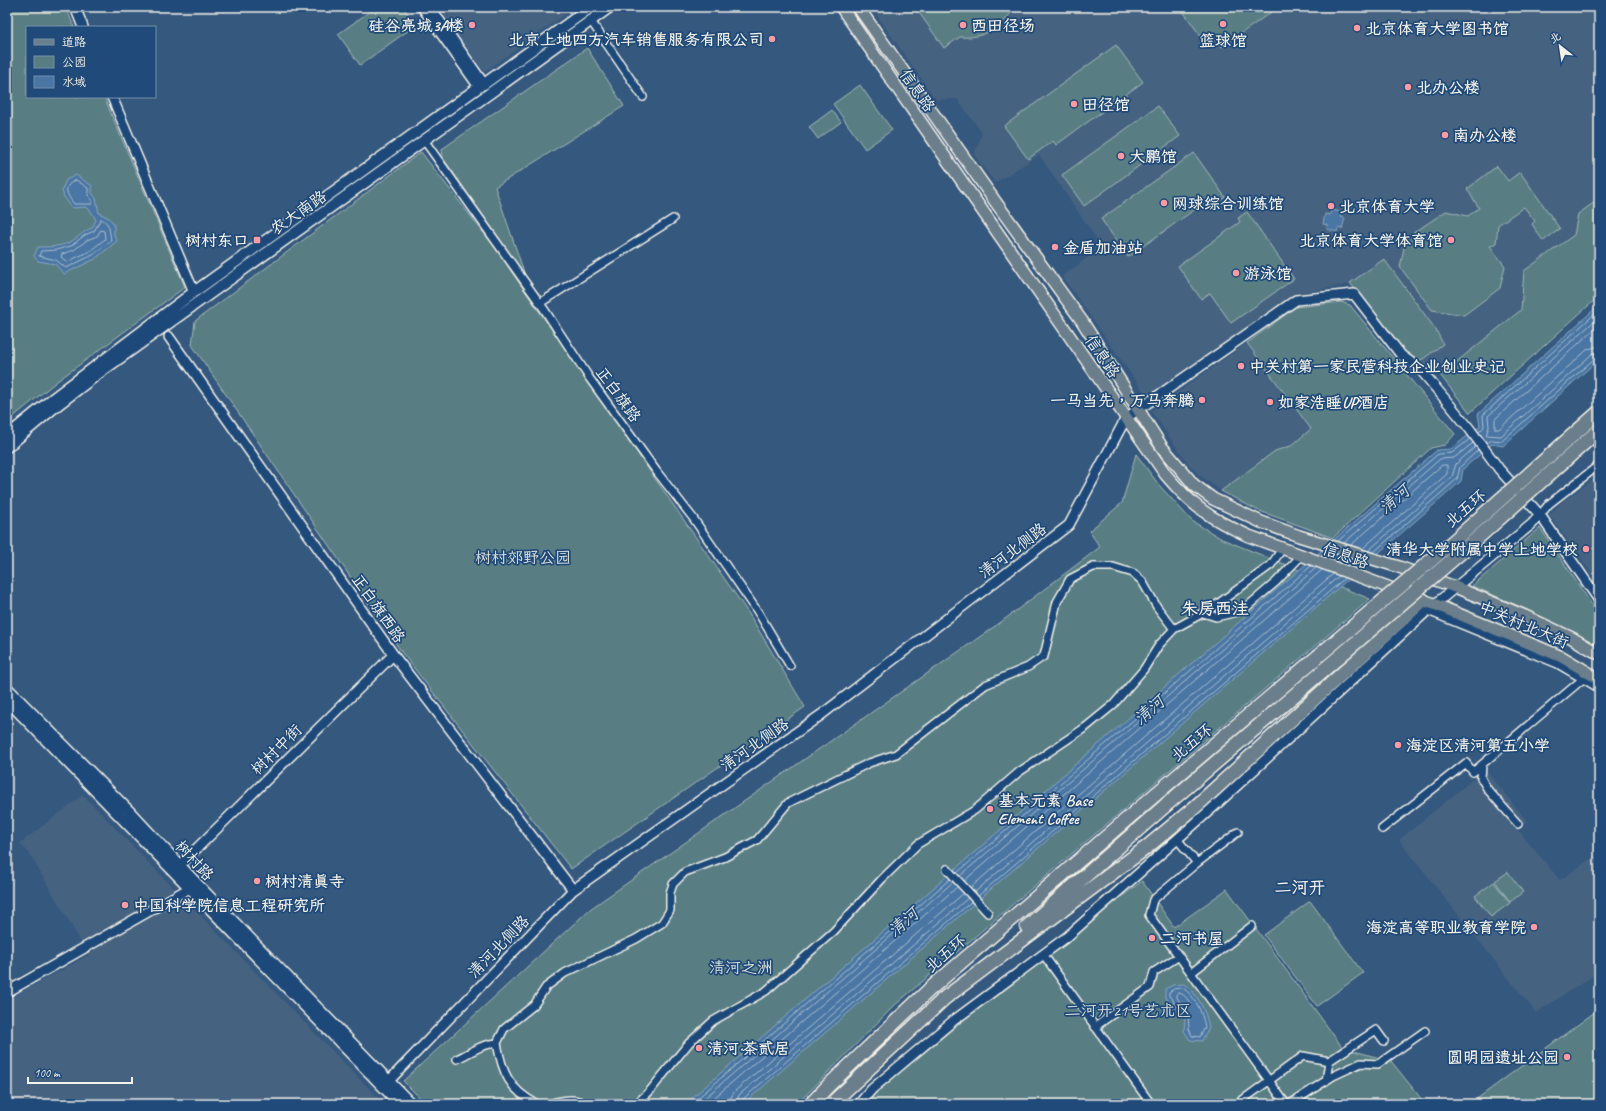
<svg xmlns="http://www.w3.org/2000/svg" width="1606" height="1111" viewBox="0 0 1606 1111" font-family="Caveat,'LXGW WenKai TC',sans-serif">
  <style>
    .built { fill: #446281 }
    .green { fill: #587e84; stroke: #a6b8b6 }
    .water { fill: #4976a4; stroke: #8da7bf }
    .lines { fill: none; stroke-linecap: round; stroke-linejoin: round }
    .shore { stroke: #b0c0cd; stroke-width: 1 }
    .minor-casing { stroke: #f4f1e8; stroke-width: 10 }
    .tertiary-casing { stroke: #f4f1e8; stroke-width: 12 }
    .secondary-casing { stroke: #f4f1e8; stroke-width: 13 }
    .primary-casing { stroke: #f4f1e8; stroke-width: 14 }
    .motorway-casing { stroke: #f4f1e8; stroke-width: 16 }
    .minor { stroke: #1f4a7a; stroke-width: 7 }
    .tertiary { stroke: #1f4a7a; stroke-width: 9 }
    .secondary { stroke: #1f4a7a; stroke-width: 10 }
    .primary { stroke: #6b7e8b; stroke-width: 11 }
    .motorway { stroke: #6b7e8b; stroke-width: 13 }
    .motorway-bridge-casing { stroke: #f4f1e8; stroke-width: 16; stroke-linecap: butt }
    .motorway-bridge { stroke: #6b7e8b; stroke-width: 13 }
    .poi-dot { fill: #ff9aa2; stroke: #1f4a7a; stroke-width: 1.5 }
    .labels { text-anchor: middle; stroke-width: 3.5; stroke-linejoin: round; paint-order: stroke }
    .poi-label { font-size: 16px; font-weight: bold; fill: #f4f1e8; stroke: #1f4a7a; text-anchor: start }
    .street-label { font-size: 16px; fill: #f4f1e8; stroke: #1f4a7a }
    .park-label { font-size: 16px; fill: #dde0d9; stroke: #1f4a7a }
    .water-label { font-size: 17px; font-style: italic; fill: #dadfde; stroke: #1f4a7a }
    .neighbourhood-label { font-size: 17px; font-weight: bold; fill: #f4f1e8; stroke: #1f4a7a }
  </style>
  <rect width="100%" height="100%" fill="#35587e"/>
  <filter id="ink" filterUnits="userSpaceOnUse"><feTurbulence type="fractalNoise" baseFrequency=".025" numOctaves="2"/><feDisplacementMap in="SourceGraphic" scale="8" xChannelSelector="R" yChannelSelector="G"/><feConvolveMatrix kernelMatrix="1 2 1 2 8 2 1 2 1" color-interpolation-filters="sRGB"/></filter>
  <g filter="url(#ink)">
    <path class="built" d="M 438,7 L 576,7 L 484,72 Z
      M 871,7 L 1599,7 L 1599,199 L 1578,214 L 1574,235 L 1524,271 L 1521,310 L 1440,375 L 1407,353 L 1353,283 L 1296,295 L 1148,398 L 1062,276 L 1102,247 L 1039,155 L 995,183 L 974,155 L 982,133 L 957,99 L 936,100 Z
      M 1247,343 L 1311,429 L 1291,446 L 1275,451 L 1221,491 L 1198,474 L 1187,462 L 1151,411 Z
      M 1599,476 L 1599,584 L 1549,515 L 1565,499 Z
      M 1485,769 L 1527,821 L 1518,830 L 1560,880 L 1599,853 L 1599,972 L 1536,1013 L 1399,840 Z
      M 83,795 L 383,1103 L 381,1104 L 7,1104 L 7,1000 L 89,955 L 30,855 L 20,843 Z"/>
    <path class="green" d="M 7,7 L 66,7 L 74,27 L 27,27 L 27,97 L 104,97 L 185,287 L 56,382 L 7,422 Z
      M 376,7 L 403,7 L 416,25 L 360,65 L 338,34 Z
      M 915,7 L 1014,7 C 1004,28 982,39 960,37 L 944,48 Z
      M 1180,7 L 1272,7 L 1274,10 L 1222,47 L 1217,39 L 1207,45 Z
      M 1116,45 L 1143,82 L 1056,145 L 1053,141 L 1028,159 L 1004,126 Z
      M 587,48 L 624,106 L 495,187 L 525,275 L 443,158 L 442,149 Z
      M 860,85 L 892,130 L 865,149 L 833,104 Z
      M 1158,106 L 1180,136 L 1084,206 L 1062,175 Z
      M 832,110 L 841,122 L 818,139 L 809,127 Z
      M 421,152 L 493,245 L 749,614 L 805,707 L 571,869 L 403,654 L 192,345 L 195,321 Z
      M 1194,153 L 1225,197 L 1213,206 L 1208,200 L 1128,257 L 1101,219 Z
      M 1497,166 L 1508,181 L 1520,172 L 1560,229 L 1543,241 L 1532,224 L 1535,221 L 1524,207 L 1498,225 L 1496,243 L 1490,246 L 1505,266 L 1500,288 L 1464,315 L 1432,310 L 1400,267 L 1406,238 L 1446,211 L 1468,216 L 1479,208 L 1467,189 Z
      M 1599,199 L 1599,296 L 1470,413 L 1440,375 L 1521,310 L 1524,271 L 1574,235 L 1578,214 Z
      M 1247,212 L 1294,279 L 1231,323 L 1210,293 L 1201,299 L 1178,266 L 1240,222 L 1238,218 Z
      M 1384,259 L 1436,330 L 1443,344 L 1423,359 L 1416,361 L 1404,354 L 1350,283 Z
      M 1341,302 L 1350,305 L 1455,434 L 1445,445 L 1431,448 L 1333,538 L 1257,510 L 1221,491 L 1275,451 L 1291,446 L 1311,429 L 1247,343 L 1296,307 Z
      M 1136,454 L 1159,485 L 1192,521 L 1222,539 L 1370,599 L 895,1005 L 797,1104 L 426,1104 L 403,1081 L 590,909 L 1001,622 L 1100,547 L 1089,531 L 1122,503 Z
      M 1540,528 L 1599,615 L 1599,648 C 1559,623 1515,604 1472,586 Z
      M 1508,872 L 1523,892 L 1510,902 L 1495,881 Z
      M 1142,881 L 1174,927 L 1227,889 L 1343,1048 L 1391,1061 L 1423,1101 L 1420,1103 L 1421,1104 L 868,1104 L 868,1099 L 977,1009 Z
      M 1494,882 L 1510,903 L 1491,917 L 1475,896 Z
      M 1310,901 L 1363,973 L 1317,1006 L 1264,935 Z
      M 1599,1009 L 1599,1104 L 1470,1104 Z"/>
    <path class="water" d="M 76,175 L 92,186 L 92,193 L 96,198 L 99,213 L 109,218 L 114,224 L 114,235 L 117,241 L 95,259 L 64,274 L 55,264 L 38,261 L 34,256 L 38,247 C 48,247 60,247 70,242 C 78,238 82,232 92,228 L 96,220 L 92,213 L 87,207 L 72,208 L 64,197 L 62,190 L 66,180 Z
      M 1331,210 L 1341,212 L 1340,217 L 1345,218 L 1342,229 L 1338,228 L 1337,232 L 1327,229 L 1327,225 L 1323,224 L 1325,214 L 1330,215 Z
      M 1599,305 L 1599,359 L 1503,446 L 1492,444 L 1463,469 L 1461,481 L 1450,491 L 743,1104 L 685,1104 L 1437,450 L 1451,449 L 1480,426 L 1478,414 Z
      M 1184,984 C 1199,995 1205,1010 1209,1027 L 1202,1041 L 1190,1040 L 1184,1031 L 1185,1017 L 1178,1010 L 1171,1017 L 1170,1002 L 1165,998 L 1165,989 L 1173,985 Z"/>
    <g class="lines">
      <path class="shore" d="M 76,180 L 88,188 L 88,195 L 92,200 L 92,204 L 74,204 C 66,194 62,186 76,180 Z
        M 101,219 C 111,223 109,231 111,240 L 93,255 L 66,268 L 56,260 L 39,256 L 41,251 L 56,250 L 71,246 L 85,235 L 94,231 Z
        M 101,230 L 104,231 L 105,239 L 90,251 L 67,262 L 61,257 L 62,254 L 74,250 L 87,240 L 97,236 Z
        M 1599,317 L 1488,416 L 1489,427 L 1486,435 L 1501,436 L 1592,354 L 1599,352
        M 1599,325 L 1495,419 L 1495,429 L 1499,429 L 1588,349 L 1599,346
        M 1479,432 L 1484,427 L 1483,415 L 1599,310
        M 1487,443 L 1492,440 L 1502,441 L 1595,358 L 1599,357
        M 1338,541 L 1438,454 L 1452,453 L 1470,439
        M 1344,543 L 1440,459 L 1454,458 L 1473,443
        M 1351,545 L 1442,465 L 1447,465 L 1447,474 L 1362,549
        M 1368,551 L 1452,477 L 1456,464 L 1476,446
        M 1374,552 L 1457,479 L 1460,467 L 1478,450
        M 957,873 L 1311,566
        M 960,876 L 1316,568
        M 964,881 L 1322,570
        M 970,888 L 1333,574
        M 975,892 L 1339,576
        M 978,896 L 1345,578
        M 1183,988 C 1196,997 1202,1012 1205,1027 L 1200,1037 L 1192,1036 L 1189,1029 L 1188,1015 L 1181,1007 L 1175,1006 L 1173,1000 L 1169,996 L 1169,992 L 1174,989 Z
        M 1178,993 C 1184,993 1187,999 1191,1004 L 1190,1007 L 1188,1007 L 1179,1001 L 1176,995 Z
        M 691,1104 L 950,879
        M 698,1104 L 953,882
        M 707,1104 L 957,887
        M 730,1104 L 731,1097 L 735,1091 L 964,893
        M 736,1104 L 739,1095 L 968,898
        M 741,1104 L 743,1099 L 971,902"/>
      <g class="minor-casing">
        <path id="minor" d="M 591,21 L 643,97
          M 424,140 L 544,309 L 590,379 L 657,472 L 693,518 L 758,612 L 790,666
          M 540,303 L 673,219
          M 1540,515 L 1549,504 L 1599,465
          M 1203,613 L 1216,617 L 1242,611 L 1276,582 L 1301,556
          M 1482,765 L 1481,778 L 1488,790 L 1518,824
          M 1382,829 L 1466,763 L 1473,772 L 1584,678
          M 1177,839 L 1197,863 L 1153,900 L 1149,915 L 1286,1104
          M 1197,863 L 1238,832
          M 947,869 L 988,913
          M 1043,954 L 1151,1104
          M 1191,973 L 1252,926
          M 1095,1027 L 1150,987 L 1154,972 L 1179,956
          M 497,1043 L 504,1029 L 534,1005 L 546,987 L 565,973 L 636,939 L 662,923 L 670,910 L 670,893 L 673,884 L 685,872 L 725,857 L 757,840 L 788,803 L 869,763 L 896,754 L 985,685 L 1028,667 L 1044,656 L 1057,602 L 1070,579 L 1093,567 L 1113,567 L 1133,573 L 1142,581 L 1157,607 L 1174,629
          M 457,1059 C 472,1052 481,1044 497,1043 C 502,1072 509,1090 537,1104
          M 1326,1081 L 1329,1061 L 1376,1030 L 1384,1041
          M 548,1104 C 559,1101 575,1097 585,1104
          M 636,1104 L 649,1092 L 689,1043 L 713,1021 L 766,991 L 834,931 L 882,879 L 918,844 L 975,810 L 1019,772 L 1086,727 L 1113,705 L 1144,669 L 1159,645 L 1174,629 L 1212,608 L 1271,565 L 1282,549
          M 1237,1104 L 1303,1056 L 1329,1061
          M 1290,1104 L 1333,1076 L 1361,1063 L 1378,1064 L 1425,1031"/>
      </g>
      <g class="tertiary-casing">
        <path id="tertiary" d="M 75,7 L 83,27
          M 422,7 L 479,87 L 484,84 L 430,7
          M 112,97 L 194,292
          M 169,337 L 395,657 L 573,890
          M 1428,610 L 1558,663 L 1599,687
          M 180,865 L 393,655
          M 7,992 L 195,885
          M 384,1086 L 573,890 L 821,715 L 1069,525 L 1126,418 L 1296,300 L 1354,294 L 1401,355 L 1420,369 L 1469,428 L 1499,469 L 1540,515 L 1599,600
          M 859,1104 L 872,1089 L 953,1021 L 1068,936 L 1218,803 L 1428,610 L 1532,524 L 1540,515"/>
      </g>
      <g class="secondary-casing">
        <path id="secondary" d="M 484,84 L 591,7
          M 7,436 L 51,400 L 194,292 L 479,87
          M 7,447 L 56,406 L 95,376 L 610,7
          M 7,688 L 128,810 L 197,884 L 411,1104
          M 7,700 L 400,1104"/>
      </g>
      <g class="primary-casing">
        <path id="primary" d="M 841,7 L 1166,475 C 1193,507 1211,519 1249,536 L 1434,604 L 1512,636 L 1562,657 L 1599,679
          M 858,7 L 997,204 L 1082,321 L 1162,447 L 1194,485 L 1213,499 L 1261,522 L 1299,536 L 1399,567 L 1455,587 L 1525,616 L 1572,638 L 1599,654"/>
      </g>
      <g class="motorway-casing">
        <path id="motorway" d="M 1027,927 L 1166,805
          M 942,1000 L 1147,847 L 1194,808 L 1423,600
          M 811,1104 L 828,1086 L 930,989 L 1156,794
          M 831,1104 L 948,995"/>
      </g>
      <use href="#minor" class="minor"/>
      <use href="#tertiary" class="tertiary"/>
      <use href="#secondary" class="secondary"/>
      <use href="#primary" class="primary"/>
      <use href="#motorway" class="motorway"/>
      <g class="motorway-bridge-casing">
        <path id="motorway-bridge" d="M 1156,794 L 1456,539 L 1599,412
          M 1166,805 L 1465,549 L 1599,430"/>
      </g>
      <use href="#motorway-bridge" class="motorway-bridge"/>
    </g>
  </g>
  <g class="poi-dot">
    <circle cx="1223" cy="24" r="4"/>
    <circle cx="472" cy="25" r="4"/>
    <circle cx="963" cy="25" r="4"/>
    <circle cx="1357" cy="28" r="4"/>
    <circle cx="772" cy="39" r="4"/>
    <circle cx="1408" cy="87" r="4"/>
    <circle cx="1074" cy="104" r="4"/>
    <circle cx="1445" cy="135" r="4"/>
    <circle cx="1121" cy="156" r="4"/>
    <circle cx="1164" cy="203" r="4"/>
    <circle cx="1331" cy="206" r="4"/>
    <rect x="253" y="236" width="8" height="8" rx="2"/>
    <circle cx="1451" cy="240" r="4"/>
    <circle cx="1055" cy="247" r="4"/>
    <circle cx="1236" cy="273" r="4"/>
    <circle cx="1241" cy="366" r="4"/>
    <circle cx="1202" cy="400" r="4"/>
    <circle cx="1270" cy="402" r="4"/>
    <circle cx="1586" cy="549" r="4"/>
    <circle cx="1398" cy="745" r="4"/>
    <circle cx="990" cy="809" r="4"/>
    <circle cx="257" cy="881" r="4"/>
    <circle cx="125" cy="905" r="4"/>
    <circle cx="1534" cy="927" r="4"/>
    <circle cx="1152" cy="938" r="4"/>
    <circle cx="699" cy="1048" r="4"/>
    <circle cx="1567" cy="1057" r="4"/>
  </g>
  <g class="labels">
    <g class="poi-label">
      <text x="464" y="31" text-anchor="end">硅谷亮城3A楼</text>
      <text x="971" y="31">西田径场</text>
      <text x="1365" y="34">北京体育大学图书馆</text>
      <text x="764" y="45" text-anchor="end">北京上地四方汽车销售服务有限公司</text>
      <text x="1223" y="46" text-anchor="middle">篮球馆</text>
      <text x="1416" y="93">北办公楼</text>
      <text x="1082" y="110">田径馆</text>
      <text x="1453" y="141">南办公楼</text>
      <text x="1129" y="162">大鹏馆</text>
      <text x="1172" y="209">网球综合训练馆</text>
      <text x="1339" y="212">北京体育大学</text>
      <text x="249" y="246" text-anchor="end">树村东口</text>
      <text x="1443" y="246" text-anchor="end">北京体育大学体育馆</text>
      <text x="1063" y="253">金盾加油站</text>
      <text x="1244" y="279">游泳馆</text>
      <text x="1249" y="372">中关村第一家民营科技企业创业史记</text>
      <text x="1194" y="406" text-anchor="end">一马当先，万马奔腾</text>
      <text x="1278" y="408">如家浩睡UP酒店</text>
      <text x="1578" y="555" text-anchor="end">清华大学附属中学上地学校</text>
      <text x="1406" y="751">海淀区清河第五小学</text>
      <text x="998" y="806">基本元素 Base<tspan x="998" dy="18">Element Coffee</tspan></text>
      <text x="265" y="887">树村清真寺</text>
      <text x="133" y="911">中国科学院信息工程研究所</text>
      <text x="1526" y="933" text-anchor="end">海淀高等职业教育学院</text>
      <text x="1160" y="944">二河书屋</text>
      <text x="707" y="1054">清河·茶贰居</text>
      <text x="1559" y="1063" text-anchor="end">圆明园遗址公园</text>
    </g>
    <g class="street-label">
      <text transform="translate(918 90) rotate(55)" y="6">信息路</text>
      <text transform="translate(298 212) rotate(-35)" y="6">农大南路</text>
      <text transform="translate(1103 356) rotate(56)" y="6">信息路</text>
      <text transform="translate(619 394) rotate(54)" y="6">正白旗路</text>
      <text transform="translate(1465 508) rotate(-41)" y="6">北五环</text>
      <text transform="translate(1012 550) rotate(-37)" y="6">清河北侧路</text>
      <text transform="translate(1346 555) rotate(19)" y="6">信息路</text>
      <text transform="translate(379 608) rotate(55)" y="6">正白旗西路</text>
      <text transform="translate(1524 624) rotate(23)" y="6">中关村北大街</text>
      <text transform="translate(1191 742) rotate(-40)" y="6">北五环</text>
      <text transform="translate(754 744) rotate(-35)" y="6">清河北侧路</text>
      <text transform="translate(276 749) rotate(-45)" y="6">树村中街</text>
      <text transform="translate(195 860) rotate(47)" y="6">树村路</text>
      <text transform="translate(498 946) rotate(-46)" y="6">清河北侧路</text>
      <text transform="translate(945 953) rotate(-41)" y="6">北五环</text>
    </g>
    <g class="park-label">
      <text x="523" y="563">树村郊野公园</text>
      <text x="741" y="973">清河之洲</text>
      <text x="1128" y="1016">二河开21号艺术区</text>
    </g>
    <g class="water-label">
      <text transform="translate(1394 499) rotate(-41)" y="6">清河</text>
      <text transform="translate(1149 710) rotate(-41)" y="6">清河</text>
      <text transform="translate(903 922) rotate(-41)" y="6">清河</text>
    </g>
    <g class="neighbourhood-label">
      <text x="1215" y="614">朱房西洼</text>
      <text x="1300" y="893">二河开</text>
    </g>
  </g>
  <rect width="1606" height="1111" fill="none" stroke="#1f4a7a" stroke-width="24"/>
  <rect x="12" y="12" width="1582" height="1087" fill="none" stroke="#f4f1e8" stroke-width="1.5" filter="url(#ink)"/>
  <rect x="26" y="26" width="130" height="72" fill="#1f4a7a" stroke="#748da6"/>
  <rect x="34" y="39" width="20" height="6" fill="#6b7e8b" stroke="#748da6"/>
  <text x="62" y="46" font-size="12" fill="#f4f1e8">道路</text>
  <rect x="34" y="56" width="20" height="12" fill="#587e84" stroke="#748da6"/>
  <text x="62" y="66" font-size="12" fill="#f4f1e8">公园</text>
  <rect x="34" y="76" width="20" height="12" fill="#4976a4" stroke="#748da6"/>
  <text x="62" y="86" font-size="12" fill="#f4f1e8">水域</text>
  <g transform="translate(1560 46) rotate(330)" stroke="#1f4a7a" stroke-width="3" paint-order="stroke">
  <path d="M0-3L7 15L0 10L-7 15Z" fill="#f4f1e8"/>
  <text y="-6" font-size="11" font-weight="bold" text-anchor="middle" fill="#f4f1e8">北</text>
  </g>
  <path d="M28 1077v6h104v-6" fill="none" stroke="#f4f1e8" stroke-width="2"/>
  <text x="34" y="1077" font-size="12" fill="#f4f1e8" stroke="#1f4a7a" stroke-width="3" paint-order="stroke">100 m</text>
</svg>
